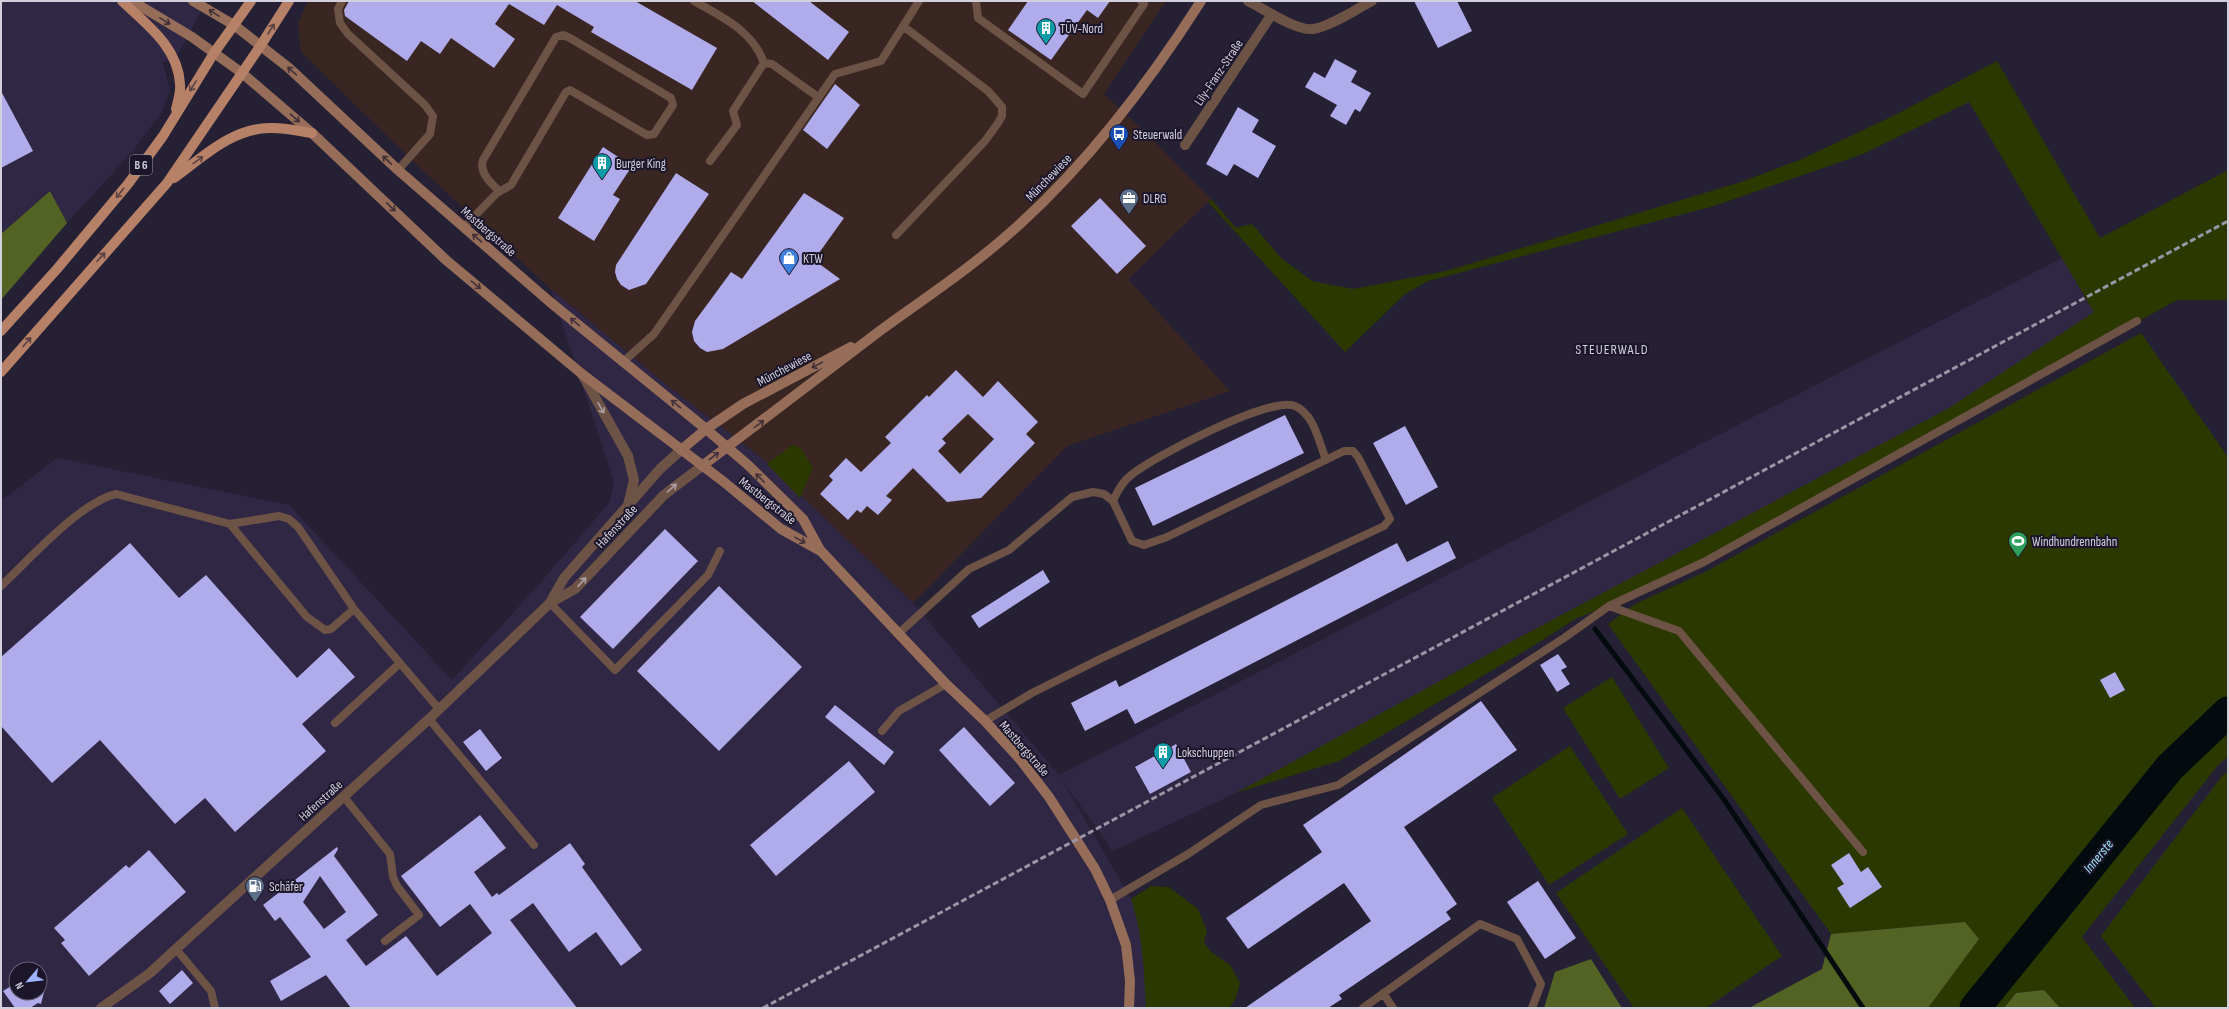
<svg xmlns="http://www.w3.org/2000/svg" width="2229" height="1009" viewBox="0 0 2229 1009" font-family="'Sofia Sans Condensed',sans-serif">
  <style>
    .commercial { fill: #392622 }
    .built { fill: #2f2743; fill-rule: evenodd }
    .green { fill: #2b3800 }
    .forest { fill: #536324 }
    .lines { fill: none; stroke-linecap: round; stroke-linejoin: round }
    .stream { stroke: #030b0e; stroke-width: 5 }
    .river { stroke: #030b0e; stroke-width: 31 }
    .building { fill: #b0abea; fill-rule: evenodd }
    .lane { stroke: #6d5346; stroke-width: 8 }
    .street { stroke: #6d5346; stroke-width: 10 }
    .secondary { stroke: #966d59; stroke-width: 10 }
    .primary { stroke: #b68166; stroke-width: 10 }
    .rail { stroke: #9a96a6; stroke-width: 3; stroke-dasharray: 6 3; stroke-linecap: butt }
    .oneway { stroke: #413039 }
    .oneway2 { stroke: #5a4143 }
    .oneway3 { stroke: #aa9ea1 }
    .labels { text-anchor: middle; stroke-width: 4; stroke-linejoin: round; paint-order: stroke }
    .shield { fill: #1c162b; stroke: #9c98a8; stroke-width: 1 }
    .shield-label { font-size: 12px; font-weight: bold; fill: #d3d0de }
    .poi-label { font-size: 13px; fill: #d3d0de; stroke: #1c162b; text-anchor: start }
    .street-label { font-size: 13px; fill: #d3d0de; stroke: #1c162b }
    .neighbourhood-label { font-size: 14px; letter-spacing: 1px; fill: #d3d0de; stroke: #1c162b }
    .water-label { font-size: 14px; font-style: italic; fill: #a0e3f5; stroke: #1c162b }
  </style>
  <rect width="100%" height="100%" fill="#262035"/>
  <path class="commercial" d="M 308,1 L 1166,1 L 1104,94 L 1146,133 L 1211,199 L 1128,279 L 1230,391 L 1067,446 L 913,603 L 763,459 L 669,387 L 551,289 L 419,167 L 301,52 L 298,23 Z"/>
  <path class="built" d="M 1,1 L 207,1 L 178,54 L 163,63 L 170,90 L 162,112 L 132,152 L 67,223 L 50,191 L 1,234 Z
    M 2062,258 L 2094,312 L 1949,408 L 1507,644 L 1236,793 L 1113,851 L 1062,780 L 1131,899 L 1140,923 L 1144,964 L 1146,1008 L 1,1008 L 1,501 L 57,458 L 289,505 L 452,680 L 541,582 L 609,503 L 614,482 L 551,289 L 669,387 L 763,459 L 913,603 L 1059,775 ZM 16,969 L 40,969 L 40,993 L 16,993 Z"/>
  <path class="green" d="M 1997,61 L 2100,238 L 2228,170 L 2228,300 L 2177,300 L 1704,562 L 1609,606 L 1577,618 L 1533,646 L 1339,761 L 1236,793 L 1507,644 L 1949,408 L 2094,312 L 1969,102 L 1863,154 L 1714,206 L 1428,281 L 1405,294 L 1345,352 L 1208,202 L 1211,199 L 1236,228 L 1252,224 L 1281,258 L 1312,281 L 1353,289 L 1446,271 L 1741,182 L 1802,159 L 1897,114 Z
    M 2141,333 L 2228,457 L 2228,757 L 2219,764 L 2082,937 L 2135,1008 L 2060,1008 L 2044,990 L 2016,993 L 2004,1008 L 1928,1008 L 1979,939 L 1964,922 L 1831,934 L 1608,624 L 1635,604 L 1707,571 Z
    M 792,445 L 801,448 L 813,468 L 800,498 L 767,464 Z
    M 1612,677 L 1669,768 L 1620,799 L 1563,708 Z
    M 1570,746 L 1628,834 L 1549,885 L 1492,798 Z
    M 2228,771 L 2228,1008 L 2156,1008 L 2101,936 L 2222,776 Z
    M 1682,808 L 1782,956 L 1706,1008 L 1634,1008 L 1556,893 Z
    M 1151,886 L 1169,887 L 1198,909 L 1207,931 L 1204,942 L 1211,952 L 1230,965 L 1240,983 L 1236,998 L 1229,1008 L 1146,1008 C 1144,971 1143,934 1131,899 Z"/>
  <path class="forest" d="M 50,191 L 67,223 L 1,300 L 1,234 Z
    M 1965,922 L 1979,939 L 1928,1008 L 1749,1008 L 1822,969 L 1831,934 Z
    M 1591,959 L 1622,1008 L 1544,1008 L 1555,972 Z
    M 2044,990 L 2060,1008 L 2004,1008 L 2016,993 Z"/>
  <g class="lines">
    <path class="stream" d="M 1595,629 L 1723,798 L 1863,1008"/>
    <path class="river" d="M 1975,1008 L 2170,767 L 2228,712"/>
  </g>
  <path class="building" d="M 349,1 L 635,1 L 717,48 L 692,90 L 591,32 L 594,27 L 557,5 L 544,25 L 509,4 L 495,24 L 515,39 L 494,68 L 451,38 L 440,54 L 421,41 L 407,61 L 345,16 L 344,10 Z
    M 752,1 L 809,1 L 849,32 L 828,60 Z
    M 1028,1 L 1110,1 L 1098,18 L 1087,10 L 1051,60 L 1008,30 Z
    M 1414,1 L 1457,1 L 1472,31 L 1438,48 Z
    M 1335,59 L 1357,71 L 1351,82 L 1371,93 L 1360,112 L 1355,109 L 1346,125 L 1330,116 L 1337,105 L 1305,87 L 1314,72 L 1325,78 Z
    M 835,84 L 860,105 L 827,149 L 803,130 Z
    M 1,91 L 33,151 L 1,168 Z
    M 1238,107 L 1259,120 L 1252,132 L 1276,146 L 1258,178 L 1234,164 L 1227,176 L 1206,164 Z
    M 603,147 L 632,166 L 613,195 L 620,199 L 594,241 L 558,218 Z
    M 676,173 L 709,194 L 646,284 L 629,290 L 621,285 L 617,279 L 615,272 L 616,265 Z
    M 804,193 L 844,218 L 814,260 L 840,279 L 723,349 L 707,352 L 700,348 L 694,341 L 692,332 L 695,321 L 731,272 L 742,279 Z
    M 1100,198 L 1146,246 L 1117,274 L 1071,226 Z
    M 956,370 L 983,397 L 998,381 L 1038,422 L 1026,434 L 1035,443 L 981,498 L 947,502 L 913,468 L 886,496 L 892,500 L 878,515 L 867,506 L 861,513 L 857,510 L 848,520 L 820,494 L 833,480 L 829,476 L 846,458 L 861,472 L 891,443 L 885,437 L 927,395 L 929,397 ZM 968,414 L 994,439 L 960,474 L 938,451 L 946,443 L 942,439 Z
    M 1285,415 L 1304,453 L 1153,526 L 1135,488 Z
    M 1405,426 L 1438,487 L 1406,505 L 1373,443 Z
    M 665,529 L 698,561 L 613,649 L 580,617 Z
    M 1448,541 L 1456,558 L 1135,724 L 1127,709 L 1085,731 L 1071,703 L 1116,680 L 1119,687 L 1397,543 L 1407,562 Z
    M 130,543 L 179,598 L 206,575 L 297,678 L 329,648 L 355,677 L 302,724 L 326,751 L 235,832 L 205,798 L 175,824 L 100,740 L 52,783 L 1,726 L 1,657 Z
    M 1043,570 L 1050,582 L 979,628 L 971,616 Z
    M 719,586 L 802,667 L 719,751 L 637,671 Z
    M 1558,654 L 1567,667 L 1561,670 L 1570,684 L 1557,692 L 1540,665 Z
    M 2115,672 L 2125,690 L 2110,698 L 2100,680 Z
    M 1481,701 L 1517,750 L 1404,827 L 1457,904 L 1446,912 L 1451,919 L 1339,995 L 1342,999 L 1328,1008 L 1245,1008 L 1371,921 L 1344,883 L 1248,949 L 1226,918 L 1322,852 L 1303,825 Z
    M 835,705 L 894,752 L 884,765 L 825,717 Z
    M 964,727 L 1015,783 L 990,806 L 939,750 Z
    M 480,729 L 502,758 L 486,771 L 463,742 Z
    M 1176,744 L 1191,772 L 1150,794 L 1135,767 Z
    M 849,761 L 875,792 L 776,876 L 750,845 Z
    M 480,815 L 506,848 L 474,872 L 492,897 L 497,893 L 499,895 L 570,843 L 585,864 L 582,867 L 642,950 L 621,966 L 596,932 L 569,952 L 533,903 L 510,920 L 577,1008 L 351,1008 L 326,975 L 281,1001 L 270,981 L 311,957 L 280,917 L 275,921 L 263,905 L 337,847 L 338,849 L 334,856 L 378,915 L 346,940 L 366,966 L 406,936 L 437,976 L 492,933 L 470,904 L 440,927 L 401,876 ZM 320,876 L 346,912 L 324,929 L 303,902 Z
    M 149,850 L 186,892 L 89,976 L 61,943 L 65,940 L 54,928 L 126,865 L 129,868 Z
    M 1849,853 L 1861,872 L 1868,867 L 1882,887 L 1850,908 L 1837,888 L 1844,884 L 1831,865 Z
    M 1538,881 L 1576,938 L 1545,959 L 1507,902 Z
    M 182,970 L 193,983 L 170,1004 L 159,991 Z
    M 16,983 L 16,993 L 40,993 L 40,986 L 44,992 L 41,1004 L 38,1003 L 30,1008 L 15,1008 L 3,991 Z"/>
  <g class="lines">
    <path class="lane" d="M 342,1 L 338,9 L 340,23 L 348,34 L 425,105 L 433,116 L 430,134 L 398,170
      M 694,1 C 722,17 753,31 764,63
      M 976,1 L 978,18 L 1083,94 L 1144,4 L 1141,1
      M 710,161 L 737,125 L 733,111 L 764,63 L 772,64 L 818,97
      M 464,227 L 497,193 L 511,185 L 566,92 L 570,90 L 647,135 L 654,134 L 673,105 L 671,98 L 570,38 L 563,35 L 556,37 L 483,160 C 479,173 491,183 499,191
      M 896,235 L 985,141 L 998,123 L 1002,116 L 1002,107 L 988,91 L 903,26
      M 623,362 L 654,334 L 835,74 L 881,61 L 919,1
      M 1113,501 C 1117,492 1122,482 1130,476 C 1150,458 1272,395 1295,406 C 1314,414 1319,442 1326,460
      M 230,524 L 307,617 L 325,630 L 331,629 L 354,609
      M 1,586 C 30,559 79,503 116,494 L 230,524 L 279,516 L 289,519 L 298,527 L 354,609 L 439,709
      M 550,603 L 615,670 L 708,575 L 720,551
      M 1609,606 L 1679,631 L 1863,852
      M 898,634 L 969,569 L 1009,550 L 1072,497 L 1093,492 L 1104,494 L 1113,501 L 1132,541 L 1144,545 L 1167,537 L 1344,451 L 1353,451 L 1358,457 L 1390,519 L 1384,526 L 1102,658 L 1032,693 L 985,721
      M 429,719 L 534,845
      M 335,723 L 400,663
      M 882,731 L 899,711 L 946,684
      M 344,797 L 390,854 L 393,877 L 397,886 L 419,915 L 385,941
      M 1110,900 L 1188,854 L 1261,805 L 1338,785 L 1564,638 L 1609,606 L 1704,562 L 2137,321
      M 176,949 L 211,991 L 215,1008
      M 1383,993 L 1393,1008
      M 1363,1008 L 1480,924 L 1517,939 L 1541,984 L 1532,1008"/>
    <path class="street" d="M 1248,1 C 1264,9 1296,31 1313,29 C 1330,27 1356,9 1372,1
      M 1185,145 L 1272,14
      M 582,374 L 628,456 L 634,480 L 628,505
      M 550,603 L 564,578 L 660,469 L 681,450
      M 101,1008 L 150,973 L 176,949 L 429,719 L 550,603 L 575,589 L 664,495 L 702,466"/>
    <path class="secondary" d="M 132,1 L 192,37 L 242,73 L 312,133 L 446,260 L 582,374 L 724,482 L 781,529 L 819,550
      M 193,1 L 234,25 L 289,68 L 398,170 L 550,302 L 706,429 L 748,465 L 803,519 L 820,550 L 946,684 L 985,721 L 1019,758 L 1049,797 L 1095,869 L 1110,900 L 1126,945 L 1130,981 L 1129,1008
      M 681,450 L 706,429 L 743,404 L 851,347
      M 702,466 C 762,421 821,375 881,330 C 928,296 978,263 1021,223 C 1091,159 1150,81 1201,1"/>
    <path class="primary" d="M 122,1 C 147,25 178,47 180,84 C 181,92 178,101 176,109
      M 174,178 C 203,157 231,129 269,128 C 283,127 298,131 312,133
      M 1,331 L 57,269 L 128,184 L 163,136 L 214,53 L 251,1
      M 1,372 L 167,183 L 261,45 L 289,1"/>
    <path class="rail" d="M 763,1008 L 2228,221"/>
  </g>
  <defs><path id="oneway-shaft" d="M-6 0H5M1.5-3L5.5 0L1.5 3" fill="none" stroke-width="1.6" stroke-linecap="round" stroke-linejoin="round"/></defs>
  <g class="oneway">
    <use href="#oneway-shaft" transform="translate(214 13) rotate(-149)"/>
    <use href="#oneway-shaft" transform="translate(165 21) rotate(31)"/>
    <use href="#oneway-shaft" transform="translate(292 71) rotate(-138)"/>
    <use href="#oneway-shaft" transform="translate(295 118) rotate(41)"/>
    <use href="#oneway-shaft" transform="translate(387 160) rotate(-137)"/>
    <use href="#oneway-shaft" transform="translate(391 207) rotate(44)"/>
    <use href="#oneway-shaft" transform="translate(477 238) rotate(-139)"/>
    <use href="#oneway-shaft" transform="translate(476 285) rotate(40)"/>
    <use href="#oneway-shaft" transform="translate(575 322) rotate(-141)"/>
    <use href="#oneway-shaft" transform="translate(817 365) rotate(152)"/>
    <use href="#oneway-shaft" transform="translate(676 404) rotate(-141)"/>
    <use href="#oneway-shaft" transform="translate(759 424) rotate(-36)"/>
    <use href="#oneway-shaft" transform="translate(714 456) rotate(-37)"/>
    <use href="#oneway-shaft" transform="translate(760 478) rotate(-135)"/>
    <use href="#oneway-shaft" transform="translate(800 540) rotate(29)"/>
  </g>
  <g class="oneway2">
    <use href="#oneway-shaft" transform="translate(271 29) rotate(-58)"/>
    <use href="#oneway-shaft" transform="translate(193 86) rotate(122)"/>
    <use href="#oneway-shaft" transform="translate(198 160) rotate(-36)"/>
    <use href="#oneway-shaft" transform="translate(120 193) rotate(129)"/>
    <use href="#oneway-shaft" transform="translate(101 257) rotate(-48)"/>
    <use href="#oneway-shaft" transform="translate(27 342) rotate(-49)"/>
  </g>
  <g class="oneway3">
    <use href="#oneway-shaft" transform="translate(601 408) rotate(61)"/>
    <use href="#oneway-shaft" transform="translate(672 488) rotate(-41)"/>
    <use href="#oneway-shaft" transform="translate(582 582) rotate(-47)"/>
  </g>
  <defs>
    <g id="building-pin" transform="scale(1)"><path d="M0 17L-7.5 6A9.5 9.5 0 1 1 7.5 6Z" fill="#0f9aa8" stroke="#1c162b"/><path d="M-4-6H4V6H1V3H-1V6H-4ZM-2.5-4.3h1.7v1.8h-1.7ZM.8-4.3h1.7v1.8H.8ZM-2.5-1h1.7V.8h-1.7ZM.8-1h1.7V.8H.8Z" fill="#fff"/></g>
    <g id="bus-pin" transform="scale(1)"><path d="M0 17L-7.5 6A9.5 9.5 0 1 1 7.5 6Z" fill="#1a4fb4" stroke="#1c162b"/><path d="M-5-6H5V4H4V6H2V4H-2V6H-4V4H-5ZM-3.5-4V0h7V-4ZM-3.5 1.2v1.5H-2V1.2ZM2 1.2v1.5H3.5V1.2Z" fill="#fff"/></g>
    <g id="office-pin" transform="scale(1)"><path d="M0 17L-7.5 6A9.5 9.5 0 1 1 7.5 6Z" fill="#5c6f8a" stroke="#1c162b"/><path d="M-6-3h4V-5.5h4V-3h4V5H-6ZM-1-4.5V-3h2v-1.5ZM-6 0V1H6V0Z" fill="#fff"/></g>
    <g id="shop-pin" transform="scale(1)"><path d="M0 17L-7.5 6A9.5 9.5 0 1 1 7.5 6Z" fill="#3f7fe0" stroke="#1c162b"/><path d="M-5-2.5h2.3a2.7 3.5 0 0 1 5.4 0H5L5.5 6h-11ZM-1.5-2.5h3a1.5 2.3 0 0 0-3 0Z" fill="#fff"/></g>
    <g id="stadium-pin" transform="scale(1)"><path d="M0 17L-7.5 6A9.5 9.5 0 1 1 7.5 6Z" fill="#2e9e5b" stroke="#1c162b"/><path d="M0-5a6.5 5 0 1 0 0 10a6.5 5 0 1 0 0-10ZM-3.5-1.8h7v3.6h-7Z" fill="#fff"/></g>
    <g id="fuel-pin" transform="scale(1)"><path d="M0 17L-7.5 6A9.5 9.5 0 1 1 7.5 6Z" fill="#5c6f8a" stroke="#1c162b"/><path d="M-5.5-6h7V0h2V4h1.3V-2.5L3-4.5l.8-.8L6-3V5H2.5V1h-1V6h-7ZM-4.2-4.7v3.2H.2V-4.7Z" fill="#fff"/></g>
  </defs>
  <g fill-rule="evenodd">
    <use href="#building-pin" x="1046" y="28"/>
    <use href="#bus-pin" x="1119" y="134"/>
    <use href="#building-pin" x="602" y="163"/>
    <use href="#office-pin" x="1129" y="198"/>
    <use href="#shop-pin" x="789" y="258"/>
    <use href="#stadium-pin" x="2018" y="541"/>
    <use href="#building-pin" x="1163" y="752"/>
    <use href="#fuel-pin" x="255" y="886"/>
  </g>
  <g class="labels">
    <rect class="shield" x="130" y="155" width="22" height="20" rx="3"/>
    <g class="shield-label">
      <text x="141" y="169">B 6</text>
    </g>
    <g class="poi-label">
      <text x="1060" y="33">TÜV-Nord</text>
      <text x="1133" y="139">Steuerwald</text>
      <text x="616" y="168">Burger King</text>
      <text x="1143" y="203">DLRG</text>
      <text x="803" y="263">KTW</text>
      <text x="2032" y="546">Windhundrennbahn</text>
      <text x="1177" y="757">Lokschuppen</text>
      <text x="269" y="891">Schäfer</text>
    </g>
    <g class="street-label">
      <text transform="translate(1218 72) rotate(-56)" y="5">Lily-Franz-Straße</text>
      <text transform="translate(1048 177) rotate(-46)" y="5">Münchewiese</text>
      <text transform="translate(489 231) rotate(41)" y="5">Mastbergstraße</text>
      <text transform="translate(784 368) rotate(-28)" y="5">Münchewiese</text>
      <text transform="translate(768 500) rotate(38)" y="5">Mastbergstraße</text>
      <text transform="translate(616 526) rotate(-47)" y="5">Hafenstraße</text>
      <text transform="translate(1025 748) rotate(49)" y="5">Mastbergstraße</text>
      <text transform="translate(320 800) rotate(-42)" y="5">Hafenstraße</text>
    </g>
    <g class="neighbourhood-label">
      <text x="1612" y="354">STEUERWALD</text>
    </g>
    <g class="water-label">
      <text transform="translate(2098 856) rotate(-51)" y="5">Innerste</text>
    </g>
  </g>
  <rect width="2229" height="1009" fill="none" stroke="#d3d0de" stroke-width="4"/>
  <g transform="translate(28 981) rotate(242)"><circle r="19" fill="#1c162b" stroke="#656073"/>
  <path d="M0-3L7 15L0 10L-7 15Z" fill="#9db4fd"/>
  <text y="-6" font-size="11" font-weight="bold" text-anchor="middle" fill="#d3d0de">N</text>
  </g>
</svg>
